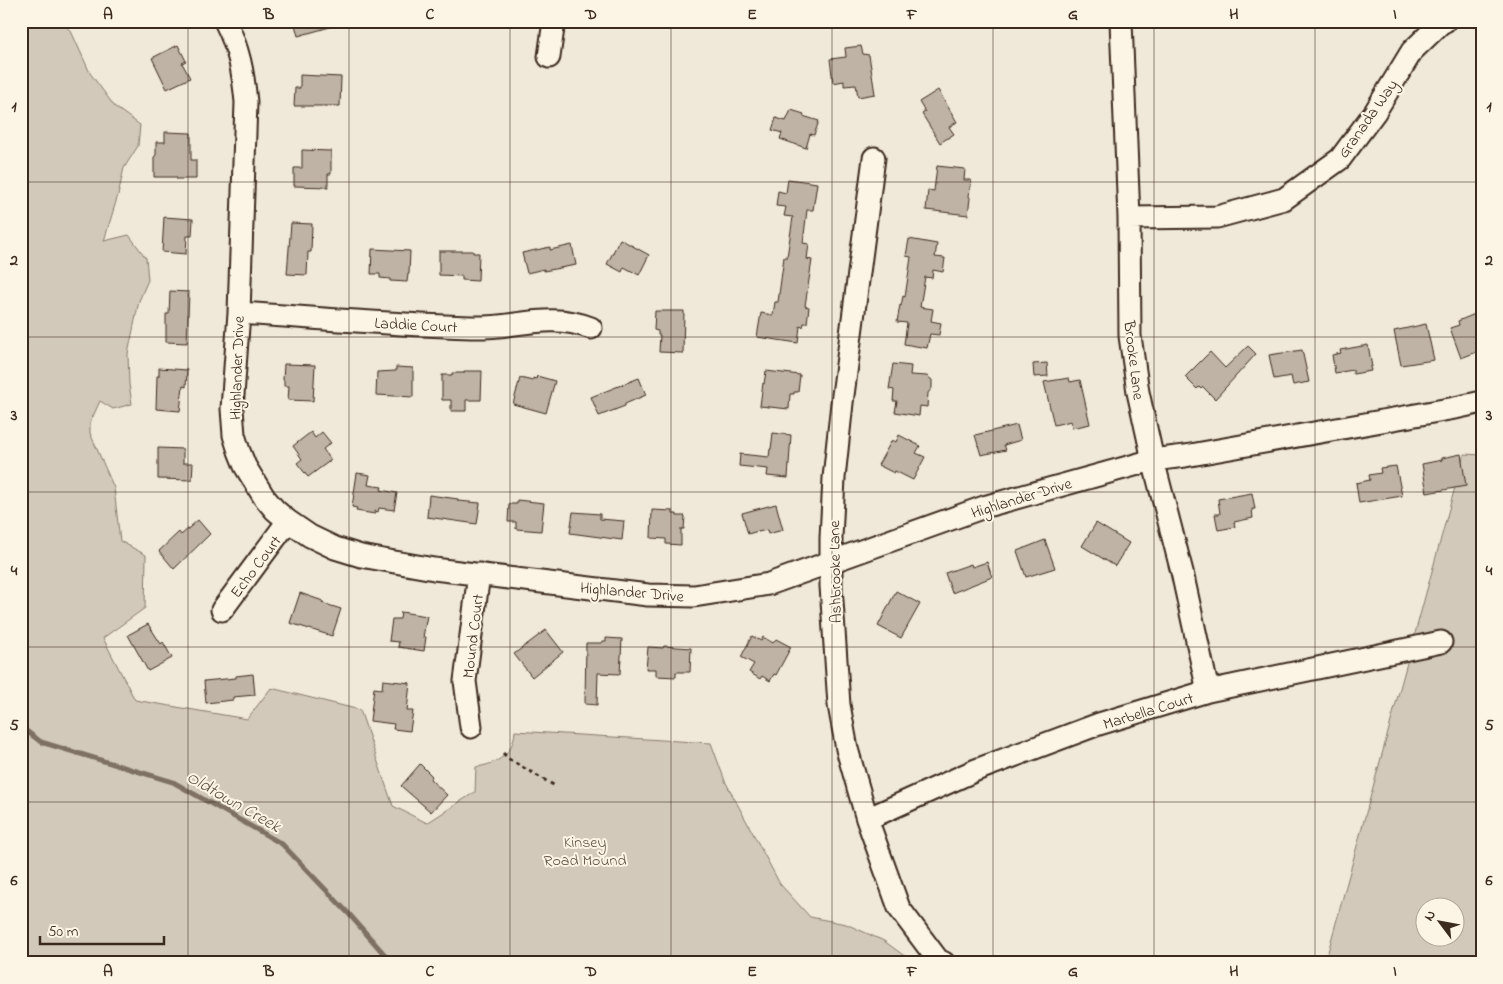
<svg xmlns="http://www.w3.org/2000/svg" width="1503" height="984" viewBox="0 0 1503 984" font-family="'Indie Flower',sans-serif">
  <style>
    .green { fill: #d2c9ba; stroke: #867a6c; fill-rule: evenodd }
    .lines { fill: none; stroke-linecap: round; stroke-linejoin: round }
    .stream { stroke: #7e7163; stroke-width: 5 }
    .building { fill: #beb3a4; stroke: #3b2a1e }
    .minor-casing { stroke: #3b2a1e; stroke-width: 25 }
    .path { stroke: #3b2a1e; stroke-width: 3; stroke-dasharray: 4 4; stroke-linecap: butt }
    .minor { stroke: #fcf5e5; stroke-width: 21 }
    .grid { fill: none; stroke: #3b2a1e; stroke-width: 1; stroke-opacity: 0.55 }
    .labels { text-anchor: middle; stroke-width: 4; stroke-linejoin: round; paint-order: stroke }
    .street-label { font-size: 16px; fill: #3b2a1e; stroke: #fcf5e5 }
    .park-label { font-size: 16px; fill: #615245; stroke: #fcf5e5 }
    .water-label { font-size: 18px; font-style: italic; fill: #625346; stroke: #fcf5e5 }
    .neatline { fill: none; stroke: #3b2a1e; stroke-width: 2 }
    .grid-label { font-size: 16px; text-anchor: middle; font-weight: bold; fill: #3b2a1e }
  </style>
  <rect width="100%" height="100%" fill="#f0e9d9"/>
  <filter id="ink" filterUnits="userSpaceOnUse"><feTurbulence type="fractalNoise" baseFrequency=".02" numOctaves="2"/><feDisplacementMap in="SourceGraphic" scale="10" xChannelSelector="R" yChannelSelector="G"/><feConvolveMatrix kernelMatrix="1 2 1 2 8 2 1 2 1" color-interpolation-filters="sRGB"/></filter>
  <g filter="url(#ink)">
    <path class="green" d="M 21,21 L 59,21 L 71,31 L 90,73 L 115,107 L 140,125 L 138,146 L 124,168 L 118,195 L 104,241 L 129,235 L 146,258 L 148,280 L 139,301 L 128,354 L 129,384 L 132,404 L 113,409 L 100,401 L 90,423 L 90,433 L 114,488 L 120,541 L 146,555 L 145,608 L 103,638 L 135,700 L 247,719 L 271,688 L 360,710 L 393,806 L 427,823 L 475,792 L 476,767 C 498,764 513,754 515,731 L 711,743 L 725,781 L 780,884 L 810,917 L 846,924 L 884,941 L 914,963 L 21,963 L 21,193 L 25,176 L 21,151 Z
      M 1464,454 L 1482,455 L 1482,963 L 1325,963 ZM 1426,906 L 1456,906 L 1456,936 L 1426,936 Z"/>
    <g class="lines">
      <path class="stream" d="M 21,727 L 41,742 L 173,782 L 282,844 L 349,914 L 392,963"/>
    </g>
    <path class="building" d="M 294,21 L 336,21 L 337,25 L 298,36 Z
      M 178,45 L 186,61 L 182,63 L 190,78 L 167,89 L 152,58 Z
      M 861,46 L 863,54 L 869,55 L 875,94 L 858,97 L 856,85 L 844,86 L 844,81 L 833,83 L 830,59 L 846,57 L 845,48 Z
      M 300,75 L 341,77 L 340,106 L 294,106 L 295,88 L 300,88 Z
      M 938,90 L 957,122 L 949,127 L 954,134 L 940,143 L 922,114 L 925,112 L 919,102 Z
      M 791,110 L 804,114 L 803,116 L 819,121 L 814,135 L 810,134 L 806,148 L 780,139 L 782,133 L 772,130 L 776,118 L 786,121 Z
      M 165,132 L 191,133 L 191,160 L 196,160 L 196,179 L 176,179 L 176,177 L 154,177 L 154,157 L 156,155 L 156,142 L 165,142 Z
      M 302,150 L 331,151 L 331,174 L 328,174 L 328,187 L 294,186 L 294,168 L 302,168 Z
      M 937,166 L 965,169 L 964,180 L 971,180 L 969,196 L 970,198 L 968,215 L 926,210 L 928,190 L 934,191 Z
      M 788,179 L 817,183 L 813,210 L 807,210 L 803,243 L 809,244 L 807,259 L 812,260 L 805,306 L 809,307 L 807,323 L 804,323 L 803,327 L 800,326 L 798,343 L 757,337 L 761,313 L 773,315 L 775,302 L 778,302 L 784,257 L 787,257 L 793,217 L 784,216 L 786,207 L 776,206 L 778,191 L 786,193 Z
      M 164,217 L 193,219 L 192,236 L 187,236 L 186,254 L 162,252 Z
      M 291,223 L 312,224 L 311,252 L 308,252 L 307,275 L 287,274 Z
      M 620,239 L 649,255 L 639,275 L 624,267 L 622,272 L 607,264 Z
      M 909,239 L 937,244 L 935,257 L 945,258 L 943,272 L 933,270 L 932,278 L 925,277 L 920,307 L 933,309 L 931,321 L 941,323 L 939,335 L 930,334 L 927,348 L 904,344 L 907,323 L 897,322 L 900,305 L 901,306 L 903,296 L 905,297 L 911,257 L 906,256 Z
      M 572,245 L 576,265 L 544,271 L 544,269 L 527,273 L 522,253 L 550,247 L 550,250 Z
      M 372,249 L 410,251 L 409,274 L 408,274 L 407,282 L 390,281 L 390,279 L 380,278 L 380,274 L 371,274 Z
      M 439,251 L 473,251 L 473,253 L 479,253 L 478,281 L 462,280 L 462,276 L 439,275 Z
      M 170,291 L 189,292 L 187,343 L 166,342 L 166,314 L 169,314 Z
      M 655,311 L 684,311 L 683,353 L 659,352 L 660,335 L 658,335 L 658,331 L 654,330 Z
      M 1475,314 L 1482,333 L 1482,350 L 1461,358 L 1450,328 L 1459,325 L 1458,321 Z
      M 1426,324 L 1434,360 L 1401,365 L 1394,331 Z
      M 1368,345 L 1372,367 L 1370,367 L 1371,371 L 1353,374 L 1353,370 L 1335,373 L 1332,355 L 1341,353 L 1340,350 Z
      M 1248,346 L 1256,354 L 1215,399 L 1203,387 L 1201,389 L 1199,387 L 1197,389 L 1185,377 L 1210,352 L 1225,368 Z
      M 1302,350 L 1309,382 L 1293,385 L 1291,376 L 1274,379 L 1269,355 Z
      M 1047,363 L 1048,376 L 1034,377 L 1033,364 Z
      M 284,364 L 315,365 L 313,401 L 288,400 L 289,386 L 284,386 L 284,380 L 283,380 Z
      M 893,364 L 911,366 L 910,375 L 927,376 L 932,380 L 932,388 L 928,393 L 927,407 L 920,406 L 919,416 L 895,412 L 897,401 L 893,401 L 894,390 L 889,389 Z
      M 396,367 L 413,368 L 413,397 L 376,395 L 377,372 L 396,371 Z
      M 159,368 L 187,370 L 186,387 L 183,386 L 180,411 L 156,409 L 157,376 L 159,376 Z
      M 464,371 L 482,371 L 481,400 L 466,400 L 466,411 L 451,411 L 451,400 L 442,400 L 442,375 L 452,375 L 452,373 L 464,373 Z
      M 766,371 L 800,375 L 798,392 L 794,392 L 794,394 L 790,394 L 789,409 L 760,406 L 763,383 L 764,384 Z
      M 537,376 L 555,381 L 546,413 L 513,404 L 520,378 L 533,381 L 533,378 L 536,379 Z
      M 639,378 L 646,395 L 625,404 L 625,406 L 599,416 L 591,397 Z
      M 1069,378 L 1070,382 L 1080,380 L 1090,424 L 1072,428 L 1071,421 L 1054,425 L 1044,382 Z
      M 1017,425 L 1021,440 L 1004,445 L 1006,450 L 981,455 L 975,435 Z
      M 311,432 L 315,438 L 322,432 L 331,443 L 323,449 L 331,460 L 308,477 L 297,463 L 302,459 L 293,446 Z
      M 773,433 L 791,435 L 788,478 L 767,476 L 768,469 L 739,466 L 740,454 L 769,457 L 770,449 L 771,449 Z
      M 899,435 L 920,446 L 916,453 L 925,457 L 913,480 L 895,471 L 894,473 L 878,465 L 892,440 L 896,442 Z
      M 158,448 L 183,449 L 183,463 L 193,463 L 192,480 L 158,479 Z
      M 1461,454 L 1466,486 L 1427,493 L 1422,464 L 1442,460 L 1442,458 Z
      M 1396,466 L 1402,496 L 1359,503 L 1356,483 L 1370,480 L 1369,475 L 1381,473 L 1380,468 Z
      M 357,473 L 370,475 L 368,485 L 382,487 L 381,490 L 397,493 L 394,510 L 379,508 L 378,512 L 375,511 L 375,514 L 356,511 L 357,508 L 352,507 Z
      M 1252,493 L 1255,509 L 1252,509 L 1253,518 L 1234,522 L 1235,527 L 1218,530 L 1215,514 L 1220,514 L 1218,499 Z
      M 429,495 L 458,499 L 458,501 L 480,503 L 477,524 L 427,517 Z
      M 517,500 L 544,503 L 541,531 L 516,529 L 516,522 L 508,522 L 509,504 L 517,504 Z
      M 776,504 L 783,530 L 768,534 L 767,530 L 758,532 L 758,531 L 748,534 L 742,513 Z
      M 652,510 L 673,511 L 673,514 L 677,514 L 677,516 L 685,516 L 684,529 L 681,529 L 681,545 L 666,544 L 666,539 L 651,538 Z
      M 573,512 L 600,514 L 600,519 L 624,521 L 622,540 L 570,533 Z
      M 198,520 L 210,534 L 174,569 L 159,551 L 179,532 L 181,535 Z
      M 1096,523 L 1129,543 L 1115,566 L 1082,546 Z
      M 1045,540 L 1055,568 L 1026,577 L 1017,551 Z
      M 987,562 L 992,577 L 952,593 L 945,573 L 971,564 L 972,567 Z
      M 896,591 L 920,604 L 901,638 L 878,626 Z
      M 300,593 L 323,601 L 322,603 L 341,609 L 332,636 L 290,623 Z
      M 401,612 L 427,616 L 423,637 L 426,637 L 424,651 L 398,647 L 399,642 L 389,641 L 392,619 L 400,619 Z
      M 148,624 L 161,644 L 163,642 L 172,658 L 148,671 L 128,635 Z
      M 546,630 L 563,652 L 532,677 L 514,654 Z
      M 752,636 L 761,641 L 763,637 L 773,643 L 776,639 L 791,647 L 776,675 L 774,674 L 770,681 L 762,676 L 760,679 L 749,672 L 754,664 L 741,657 Z
      M 606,638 L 622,639 L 620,674 L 598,673 L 597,705 L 585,704 L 586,643 L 602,643 L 603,641 L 606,641 Z
      M 664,646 L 691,648 L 690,672 L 676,672 L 676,677 L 656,676 L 656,669 L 646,669 L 648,647 L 663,648 Z
      M 253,674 L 255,695 L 233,697 L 233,700 L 206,703 L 204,681 L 236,678 L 236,676 Z
      M 383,680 L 410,683 L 407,711 L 413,711 L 410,731 L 393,729 L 394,724 L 370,721 L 374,688 L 382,689 Z
      M 420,764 L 432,776 L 430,779 L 447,795 L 431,812 L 401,786 Z"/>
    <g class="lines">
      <g class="minor-casing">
        <path id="minor" d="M 225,21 C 239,49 243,71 246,102 L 239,313 L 232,409 L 234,435 L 239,451 L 245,466 L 264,497 L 275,510 L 288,521 L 310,536 L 335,548 L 361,556 L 434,569 L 648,595 L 694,596 L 769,584 L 987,506 L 1153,460 L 1185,456 L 1455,408 L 1482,402
          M 1121,21 L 1129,218 L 1130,336 L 1138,392 L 1153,460 L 1182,572 L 1208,691
          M 549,57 L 554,21
          M 874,158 L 842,403 L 834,478 L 831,538 L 831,586 L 839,705 L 847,749 L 867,819 L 899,908 L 938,960 L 944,963
          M 1129,218 L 1217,217 L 1284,199 L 1340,159 L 1375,112 L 1412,51 L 1441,23 L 1445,21
          M 239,313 C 316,318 394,325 471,327 C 514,329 549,311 591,328
          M 222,610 L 288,521
          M 471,727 L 465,681 L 479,574
          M 867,819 L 976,770 L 1099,724 L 1208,691 L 1441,642"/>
      </g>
      <path class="path" d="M 503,753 L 510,760 L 555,786"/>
      <use href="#minor" class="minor"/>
    </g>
  </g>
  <path class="grid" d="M 188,21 L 188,963M 349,21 L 349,963M 510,21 L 510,963M 671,21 L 671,963M 832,21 L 832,963M 993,21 L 993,963M 1154,21 L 1154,963M 1315,21 L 1315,963M 21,182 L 1482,182M 21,337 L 1482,337M 21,492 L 1482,492M 21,647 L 1482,647M 21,802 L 1482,802"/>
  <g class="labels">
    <g class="street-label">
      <text transform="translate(1367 118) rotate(-55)" y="6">Granada Way</text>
      <text transform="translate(416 324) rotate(3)" y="6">Laddie Court</text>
      <text transform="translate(1135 360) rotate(83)" y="6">Brooke Lane</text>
      <text transform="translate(236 368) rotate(-88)" y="6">Highlander Drive</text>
      <text transform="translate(1021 497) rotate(-17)" y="6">Highlander Drive</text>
      <text transform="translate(255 566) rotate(-53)" y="6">Echo Court</text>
      <text transform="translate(834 572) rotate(-91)" y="6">Ashbrooke Lane</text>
      <text transform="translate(632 591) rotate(5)" y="6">Highlander Drive</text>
      <text transform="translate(472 636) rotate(-83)" y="6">Mound Court</text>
      <text transform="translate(1148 710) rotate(-17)" y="6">Marbella Court</text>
    </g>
    <g class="park-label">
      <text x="585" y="847">Kinsey<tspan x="585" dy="18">Road Mound</tspan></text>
    </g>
    <g class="water-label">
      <text transform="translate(234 801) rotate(30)" y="6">Oldtown Creek</text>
    </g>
  </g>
  <rect width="1503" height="984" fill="none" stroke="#fcf5e5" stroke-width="55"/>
  <g transform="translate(1440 922) rotate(302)"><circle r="24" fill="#fcf5e5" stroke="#afa495"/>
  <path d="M0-4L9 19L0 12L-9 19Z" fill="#3b2a1e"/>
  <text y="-8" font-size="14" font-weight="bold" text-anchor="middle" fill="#3b2a1e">N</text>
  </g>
  <path d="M40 936v8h124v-8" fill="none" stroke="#3b2a1e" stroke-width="2.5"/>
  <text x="48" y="936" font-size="15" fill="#3b2a1e" stroke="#fcf5e5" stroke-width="4" paint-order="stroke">50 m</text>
  <rect x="28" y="28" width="1448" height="928" class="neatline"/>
  <g class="grid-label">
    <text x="108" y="19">A</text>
    <text x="269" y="19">B</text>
    <text x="430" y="19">C</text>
    <text x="591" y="19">D</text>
    <text x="752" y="19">E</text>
    <text x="912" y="19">F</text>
    <text x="1073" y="19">G</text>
    <text x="1234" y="19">H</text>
    <text x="1395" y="19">I</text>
    <text x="14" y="111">1</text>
    <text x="1489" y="111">1</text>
    <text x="14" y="265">2</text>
    <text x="1489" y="265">2</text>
    <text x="14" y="420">3</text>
    <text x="1489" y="420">3</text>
    <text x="14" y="575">4</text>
    <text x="1489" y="575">4</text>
    <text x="14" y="730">5</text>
    <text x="1489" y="730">5</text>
    <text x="14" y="885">6</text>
    <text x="1489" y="885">6</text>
    <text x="108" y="976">A</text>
    <text x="269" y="976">B</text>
    <text x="430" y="976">C</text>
    <text x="591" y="976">D</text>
    <text x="752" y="976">E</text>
    <text x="912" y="976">F</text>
    <text x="1073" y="976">G</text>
    <text x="1234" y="976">H</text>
    <text x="1395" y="976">I</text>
  </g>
</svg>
